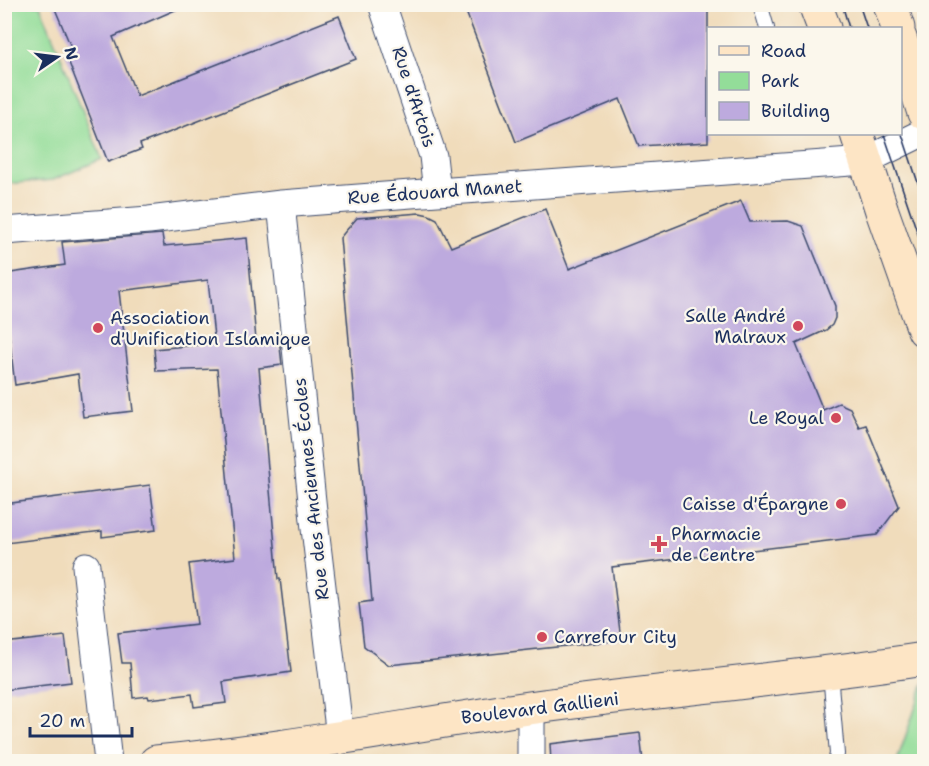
<svg xmlns="http://www.w3.org/2000/svg" width="929" height="766" viewBox="0 0 929 766" font-family="'Shantell Sans',sans-serif">
  <style>
    .green { fill: #93dd99; stroke: #57867c; stroke-width: 1.5 }
    .building { fill: #bdaade }
    .lines { fill: none; stroke-linecap: round; stroke-linejoin: round }
    .service-casing { stroke: #3b496c; stroke-width: 16 }
    .minor-casing { stroke: #3b496c; stroke-width: 29 }
    .secondary-casing { stroke: #3b496c; stroke-width: 35 }
    .service { stroke: #fff; stroke-width: 14 }
    .minor { stroke: #fff; stroke-width: 27 }
    .secondary { stroke: #fde5c5; stroke-width: 33 }
    .tram { stroke: #1b2f5e; stroke-width: 1.5 }
    .poi-dot { fill: #d1495b; stroke: #fbf7ec; stroke-width: 2 }
    .labels { text-anchor: middle; stroke-width: 4.5; stroke-linejoin: round; paint-order: stroke }
    .street-label { font-size: 18px; fill: #1b2f5e; stroke: #fbf7ec }
    .poi-label { font-size: 18px; fill: #1b2f5e; stroke: #fbf7ec; text-anchor: end }
  </style>
  <rect width="100%" height="100%" fill="#fbf7ec"/>
  <filter id="ink" filterUnits="userSpaceOnUse"><feTurbulence type="fractalNoise" baseFrequency=".0167" numOctaves="2"/><feDisplacementMap in="SourceGraphic" scale="12" xChannelSelector="R" yChannelSelector="G"/><feConvolveMatrix kernelMatrix="1 2 1 2 8 2 1 2 1" color-interpolation-filters="sRGB"/></filter>
  <filter id="wash" filterUnits="userSpaceOnUse"><feTurbulence type="fractalNoise" baseFrequency=".008" numOctaves="4" result="noise"/><feDisplacementMap in="SourceGraphic" scale="24" xChannelSelector="R" yChannelSelector="G"/><feGaussianBlur stdDeviation="1.35" result="paint"/><feColorMatrix in="noise" values="0 0 0 0 0 0 0 0 0 0 0 0 0 0 0 0 0 1.4 0 .05"/><feComposite in="paint" operator="in"/></filter>
  <g filter="url(#wash)">
    <rect width="100%" height="100%" fill="#f0dcbb"/>
    <path class="green" d="M 5,4 L 40,5 L 102,159 L 53,180 L 5,184 Z
      M 924,683 L 924,761 L 897,761 Z"/>
    <g id="blocks">
      <path class="building" d="M 53,4 L 189,4 L 113,37 L 137,96 L 339,16 L 356,59 L 140,144 L 142,149 L 108,162 L 64,50 L 71,47 Z
        M 463,4 L 708,4 L 708,142 L 639,146 L 620,99 L 516,142 Z
        M 741,201 L 750,222 L 788,221 L 803,226 L 835,306 L 835,318 L 832,325 L 826,330 L 796,344 L 823,410 L 839,403 L 850,408 L 859,427 L 866,425 L 899,506 L 877,535 L 612,567 L 621,640 L 389,665 L 364,646 L 359,603 L 372,601 L 340,238 L 344,233 L 357,218 L 420,213 L 429,215 L 437,219 L 451,247 L 545,209 L 569,269 Z
        M 162,234 L 164,246 L 247,238 L 256,340 L 279,338 L 282,365 L 259,368 L 278,579 L 280,579 L 291,672 L 223,682 L 226,703 L 194,707 L 192,694 L 149,699 L 148,696 L 133,698 L 130,663 L 122,663 L 118,633 L 197,624 L 189,564 L 235,558 L 217,369 L 156,371 L 154,349 L 208,344 L 207,338 L 214,337 L 208,280 L 119,291 L 133,411 L 83,417 L 78,374 L 15,385 L 6,309 L 4,309 L 4,274 L 65,265 L 62,242 Z
        M 150,485 L 156,530 L 102,537 L 102,531 L 6,543 L 4,504 Z
        M 65,636 L 71,682 L 4,690 L 4,643 Z
        M 640,733 L 643,762 L 551,762 L 550,744 Z"/>
    </g>
  </g>
  <g filter="url(#ink)">
    <use href="#blocks" fill-opacity="0" stroke="#3b496c" stroke-width="1.5"/>
    <g class="lines">
      <g class="service-casing">
        <path id="service" d="M 760,4 L 767,28
          M 830,673 L 837,754 L 835,762"/>
      </g>
      <g class="minor-casing">
        <path id="minor" d="M 382,4 L 433,156 L 437,192
          M 281,204 L 314,520 L 340,737
          M 4,231 L 149,220 L 281,204 L 437,192 L 865,161 L 924,132
          M 86,566 L 108,762
          M 531,708 L 531,762"/>
      </g>
      <g class="secondary-casing">
        <path id="secondary" d="M 815,4 L 824,28
          M 890,4 L 898,28
          M 900,38 L 924,113
          M 857,134 L 882,211 L 924,330
          M 156,762 C 281,750 405,726 529,708 C 660,690 793,679 924,659"/>
      </g>
      <use href="#service" class="service"/>
      <use href="#minor" class="minor"/>
      <use href="#secondary" class="secondary"/>
      <path class="tram" d="M 842,4 L 849,28
        M 859,4 L 867,28
        M 900,128 L 924,201
        M 884,134 L 924,252"/>
    </g>
  </g>
  <g class="poi-dot">
    <circle cx="798" cy="326" r="6"/>
    <circle cx="98" cy="328" r="6"/>
    <circle cx="836" cy="418" r="6"/>
    <circle cx="841" cy="504" r="6"/>
    <path d="M656 535h6v6h6v6h-6v6h-6v-6h-6v-6h6z"/>
    <circle cx="542" cy="637" r="6"/>
  </g>
  <g class="labels">
    <g class="street-label">
      <text transform="translate(414 97) rotate(72)" y="6">Rue d'Artois</text>
      <text transform="translate(435 192) rotate(-4)" y="6">Rue Édouard Manet</text>
      <text transform="translate(311 489) rotate(-96)" y="6">Rue des Anciennes Écoles</text>
      <text transform="translate(540 708) rotate(-7)" y="6">Boulevard Gallieni</text>
    </g>
    <g class="poi-label">
      <text x="786" y="322">Salle André<tspan x="786" dy="21">Malraux</tspan></text>
      <text x="110" y="324" text-anchor="start">Association<tspan x="110" dy="21">d'Unification Islamique</tspan></text>
      <text x="824" y="424">Le Royal</text>
      <text x="829" y="510">Caisse d'Épargne</text>
      <text x="671" y="540" text-anchor="start">Pharmacie<tspan x="671" dy="21">de Centre</tspan></text>
      <text x="554" y="643" text-anchor="start">Carrefour City</text>
    </g>
  </g>
  <rect width="929" height="766" fill="none" stroke="#fbf7ec" stroke-width="24"/>
  <rect x="707" y="27" width="195" height="108" fill="#fbf7ec" stroke="#a1a7b3" stroke-width="1.5"/>
  <rect x="719" y="46" width="30" height="9" fill="#fde5c5" stroke="#a1a7b3" stroke-width="1.5"/>
  <text x="761" y="57" font-size="18" fill="#1b2f5e">Road</text>
  <rect x="719" y="72" width="30" height="18" fill="#93dd99" stroke="#a1a7b3" stroke-width="1.5"/>
  <text x="761" y="87" font-size="18" fill="#1b2f5e">Park</text>
  <rect x="719" y="102" width="30" height="18" fill="#bdaade" stroke="#a1a7b3" stroke-width="1.5"/>
  <text x="761" y="117" font-size="18" fill="#1b2f5e">Building</text>
  <g transform="translate(57 57) rotate(76)" stroke="#fbf7ec" stroke-width="4.5" paint-order="stroke">
  <path d="M0-4.5L10 22L0 15L-10 22Z" fill="#1b2f5e"/>
  <text y="-9" font-size="16" font-weight="bold" text-anchor="middle" fill="#1b2f5e">N</text>
  </g>
  <path d="M30 727v9h102v-9" fill="none" stroke="#1b2f5e" stroke-width="3"/>
  <text x="39" y="727" font-size="18" fill="#1b2f5e" stroke="#fbf7ec" stroke-width="4.5" paint-order="stroke">20 m</text>
</svg>
